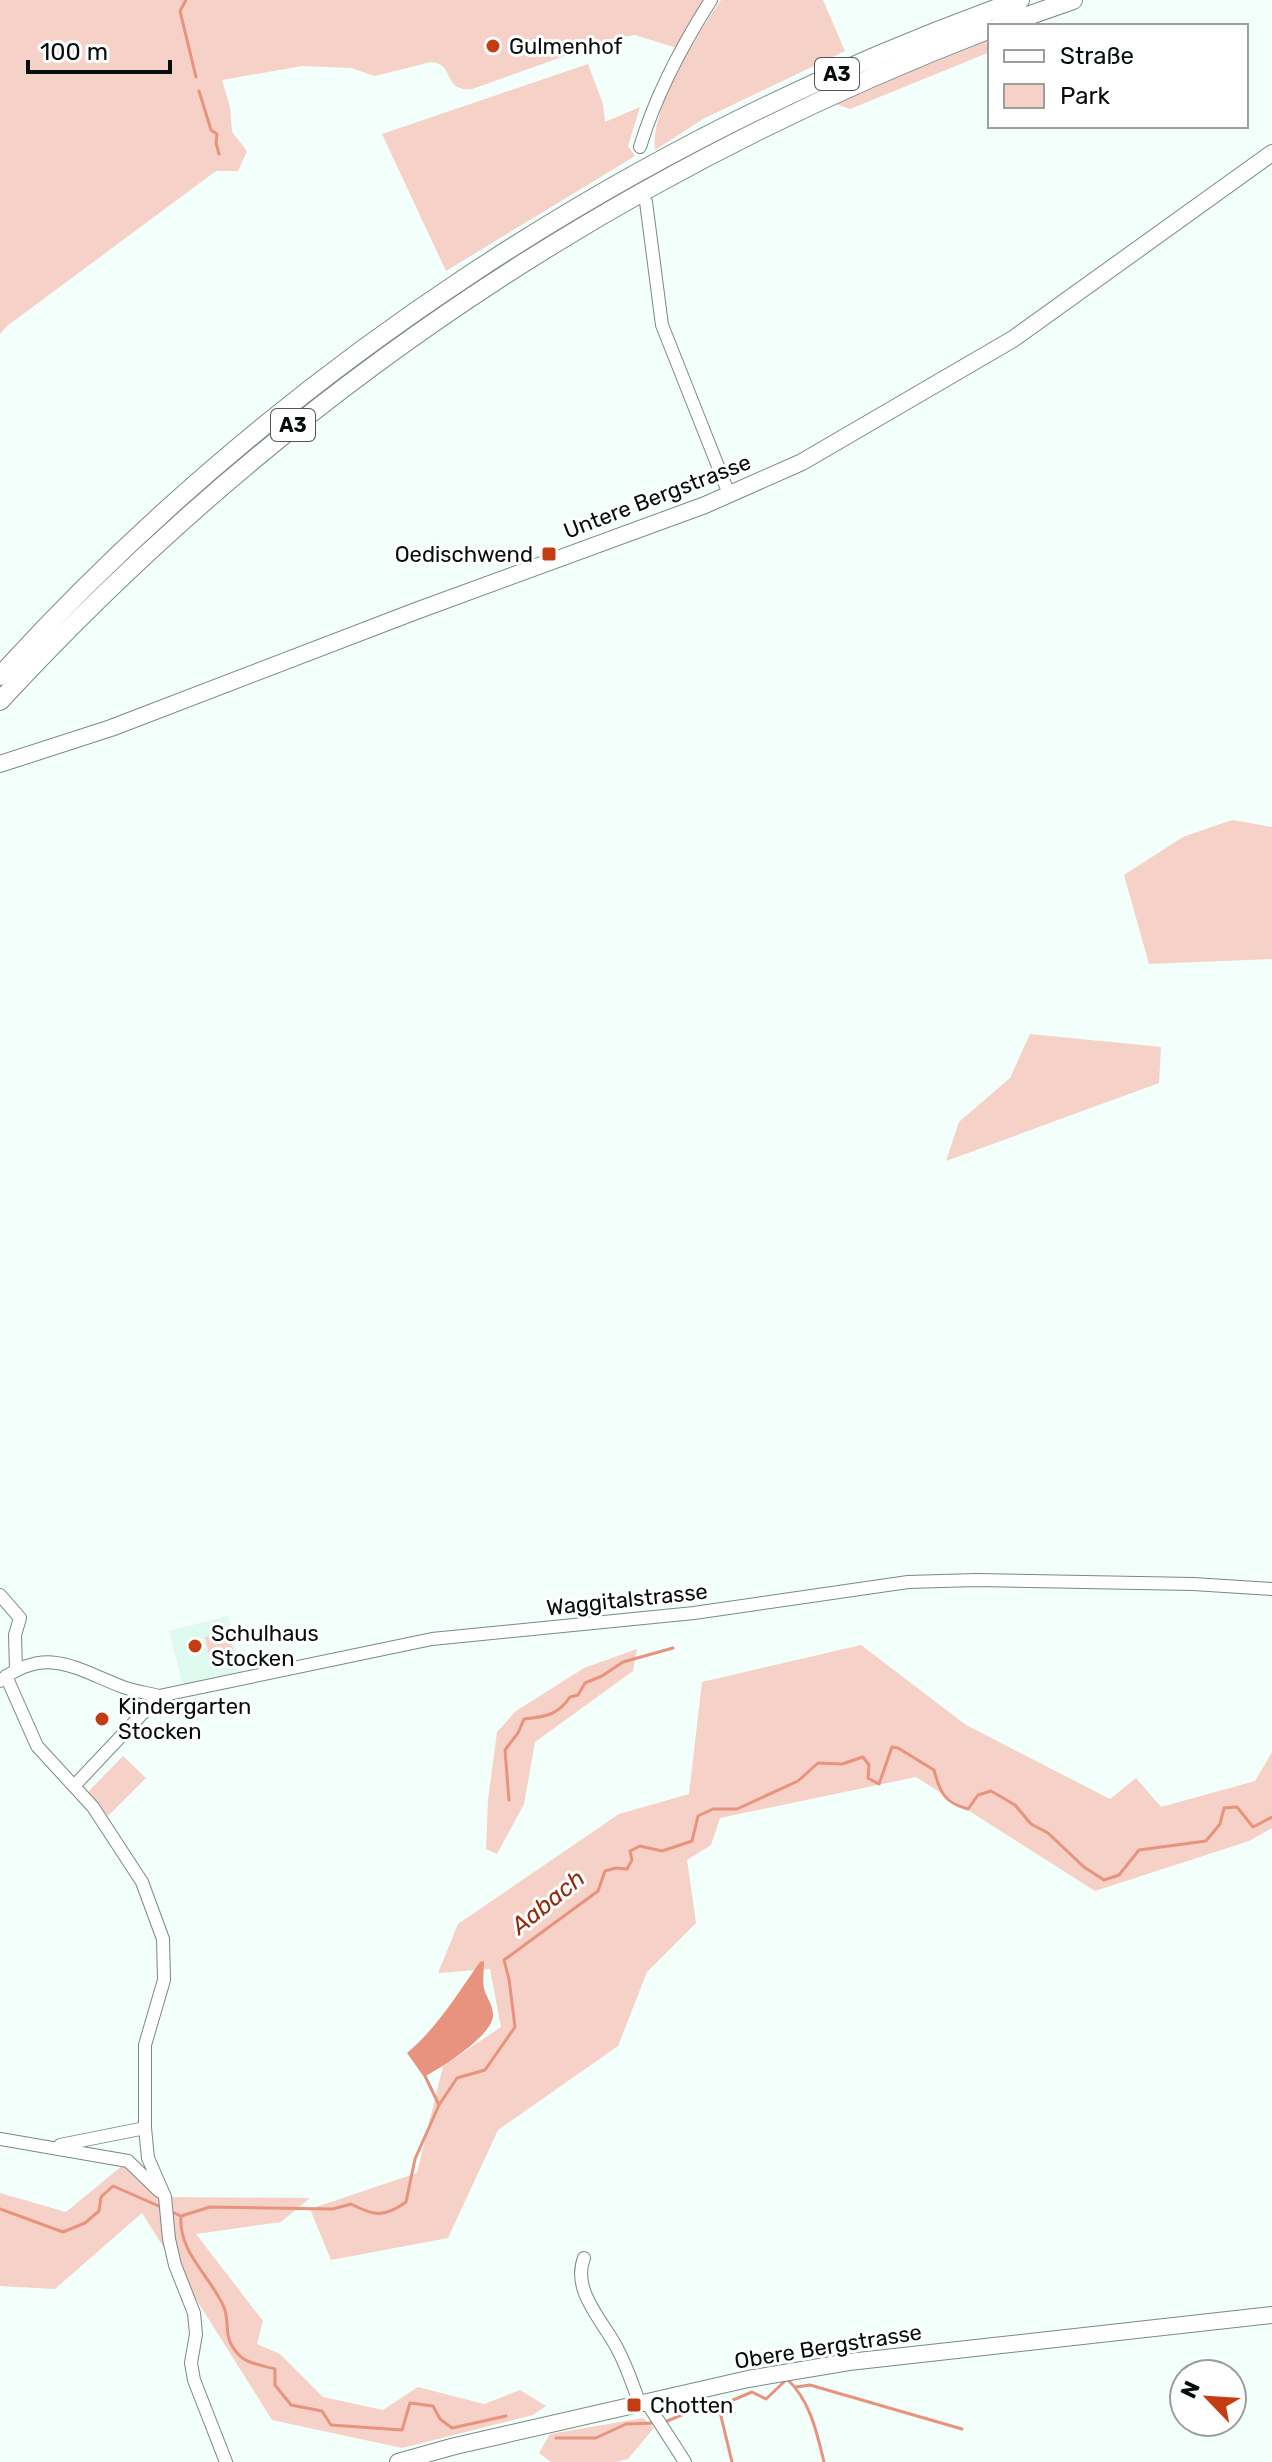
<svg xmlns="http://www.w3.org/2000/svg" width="1272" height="2462" viewBox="0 0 1272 2462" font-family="Rubik,sans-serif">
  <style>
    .built { fill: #def9ee }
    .green { fill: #f5d1c7 }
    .water { fill: #e8937d }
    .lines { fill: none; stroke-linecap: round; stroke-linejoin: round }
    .stream { stroke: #e8937d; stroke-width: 3 }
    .minor-casing { stroke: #798983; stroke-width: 14 }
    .major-casing { stroke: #798983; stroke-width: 18 }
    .highway-casing { stroke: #798983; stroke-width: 20 }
    .minor { stroke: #fff; stroke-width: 12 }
    .major { stroke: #fff; stroke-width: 16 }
    .highway { stroke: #fff; stroke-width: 18 }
    .poi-dot { fill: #c43c12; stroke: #fff; stroke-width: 3 }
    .labels { text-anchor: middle; stroke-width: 6; stroke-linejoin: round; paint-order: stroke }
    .shield { fill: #fff; stroke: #515654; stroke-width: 2 }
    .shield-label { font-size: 20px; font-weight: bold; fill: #070d0b }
    .poi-label { font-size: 22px; fill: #070d0b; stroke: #fff; text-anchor: start }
    .street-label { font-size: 22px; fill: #070d0b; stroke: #fff }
    .water-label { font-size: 24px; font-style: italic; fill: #902d11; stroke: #fff }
  </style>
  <rect width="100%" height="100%" fill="#f3fffa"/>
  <path class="built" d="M 228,1616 L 242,1676 L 184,1689 L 169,1631 Z"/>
  <path class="green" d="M 0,0 L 711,0 L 680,49 L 635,35 L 612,39 L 472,89 C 441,92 456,63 431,62 L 375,76 L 351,68 L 302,66 L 222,80 L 230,107 L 232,132 L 247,151 L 238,171 L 216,171 L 7,326 L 0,334 Z
    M 721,0 L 823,0 L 845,51 L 703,119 L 655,150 C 650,108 697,35 721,0 Z
    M 990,39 L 990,52 L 850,109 L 836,104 L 955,52 Z
    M 588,64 L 603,104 L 605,122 L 640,107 L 628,146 L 635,156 L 446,271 L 382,134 Z
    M 1232,820 L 1272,827 L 1272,959 L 1149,964 L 1124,875 L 1183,837 Z
    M 1030,1034 L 1161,1047 L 1159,1083 L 946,1161 L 959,1122 L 1010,1078 Z
    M 228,1631 L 236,1661 L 212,1667 L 205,1637 Z
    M 861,1645 L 966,1725 L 1110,1799 L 1136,1778 L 1161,1807 L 1255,1781 L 1272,1752 L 1272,1828 L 1249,1841 L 1095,1891 L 916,1777 L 720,1818 L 711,1845 L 687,1860 L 696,1923 L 647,1972 L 618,2046 L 498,2130 L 448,2238 L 331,2260 L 310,2209 L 417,2173 L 443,2066 L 501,2027 L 490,1969 L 438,1973 L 458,1924 L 619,1814 L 689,1794 L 702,1682 Z
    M 637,1649 L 633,1671 L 535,1742 L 524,1804 L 497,1854 L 486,1849 L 488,1800 L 497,1732 L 516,1711 L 584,1668 Z
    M 123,1756 L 146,1778 L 108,1816 L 88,1792 Z
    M 128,2161 L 165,2197 L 310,2198 L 281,2222 L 196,2234 L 263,2321 L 257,2344 L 280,2354 L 323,2397 L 383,2410 L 418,2387 L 484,2404 L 520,2390 L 546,2406 L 533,2415 L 402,2448 L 272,2420 L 142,2213 L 55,2289 L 0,2286 L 0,2193 L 66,2212 Z
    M 643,2418 L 654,2428 L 628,2459 L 615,2462 L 551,2462 L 539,2453 L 550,2434 Z"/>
  <path class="water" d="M 484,1961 C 484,1971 482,1983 485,1992 C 489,2001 493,2006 493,2016 C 492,2036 441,2068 424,2077 L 407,2053 C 438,2027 457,1994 480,1962 Z"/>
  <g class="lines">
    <path class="stream" d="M 186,0 L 180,11 L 196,77
      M 199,91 L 211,130 L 217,134 L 216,143 L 219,154
      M 509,1800 L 505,1750 L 518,1733 L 524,1719 C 545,1717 558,1715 570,1697 L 578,1695 L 585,1683 L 602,1676 L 623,1662 L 673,1648
      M 425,2076 L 439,2105
      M 0,2209 L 63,2232 L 85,2223 L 99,2211 L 101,2197 L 113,2186 L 161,2207
      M 172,2212 L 181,2216 L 210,2207 L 333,2209 L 351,2204 C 374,2216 384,2218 406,2202 L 415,2159 L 439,2105 L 457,2078 L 485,2070 L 515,2027 L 509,1979 L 504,1960 L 598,1891 L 605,1871 L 616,1868 L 627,1869 L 632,1860 L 630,1851 L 640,1846 L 662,1851 L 692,1841 L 698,1816 L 713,1809 L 737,1809 L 798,1781 L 818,1763 L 842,1764 L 863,1757 L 869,1765 L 868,1778 L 879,1784 L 892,1747 L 898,1748 L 934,1770 C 940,1793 945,1803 968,1809 L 978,1795 L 991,1791 L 1015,1805 L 1031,1824 L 1048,1833 L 1084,1867 L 1104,1880 L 1119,1875 L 1139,1850 L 1206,1841 L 1220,1824 L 1224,1808 L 1237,1807 L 1253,1827 L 1272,1817
      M 181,2216 C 178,2251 209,2275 223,2305 C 232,2323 220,2336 240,2356 C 248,2364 265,2366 275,2369 L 275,2385 L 291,2405 L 322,2411 L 331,2425 L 402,2430 L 410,2403 L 433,2406 L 440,2419 L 452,2428 L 506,2416
      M 796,2387 L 810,2385 L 962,2429
      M 720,2412 L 732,2462
      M 665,2422 L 698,2408 L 720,2412 L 726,2403 L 752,2392 L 766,2399 L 787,2379 C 810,2400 817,2433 824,2462
      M 556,2438 L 596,2438 L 626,2424 L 655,2423"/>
    <g class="minor-casing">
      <path id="minor" d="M 640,147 C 656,94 681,47 711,0
        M 646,202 L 662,325 L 729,494
        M 0,1595 L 20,1618 L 15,1635 L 16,1670
        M 6,1676 L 37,1746 L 93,1807 L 142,1882 L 163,1939 L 164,1980 L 145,2045 L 145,2128 L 148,2158 L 165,2197 L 169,2239 L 175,2265 L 194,2313 L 196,2334 L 191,2363 L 194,2380 L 226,2462
        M 0,1681 C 47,1645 76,1669 123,1687 C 134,1691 147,1693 159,1696 L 432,1639 L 694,1613 L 908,1582 L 976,1580 L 1193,1584 L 1272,1589
        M 74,1786 L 159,1696
        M 0,2139 L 128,2161 L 159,2191
        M 60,2145 L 145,2128
        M 584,2258 C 571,2291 604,2322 618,2350 C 627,2367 633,2386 640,2404
        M 647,2403 L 685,2462"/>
    </g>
    <g class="major-casing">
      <path id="major" d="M 0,764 L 111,728 L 416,611 L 705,505 L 802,462 L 1013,339 L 1272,153
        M 398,2462 L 455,2446 L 748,2379 L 849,2362 L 1272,2315"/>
    </g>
    <g class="highway-casing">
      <path id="highway" d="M 999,26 L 1073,0
        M 0,676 C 276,372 634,137 1020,0
        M 0,701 C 278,400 608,176 990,29"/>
    </g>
    <use href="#minor" class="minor"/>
    <use href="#major" class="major"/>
    <use href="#highway" class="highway"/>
  </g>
  <g class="poi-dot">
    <circle cx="493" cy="46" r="8"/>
    <rect x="541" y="546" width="16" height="16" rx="4"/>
    <circle cx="195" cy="1646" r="8"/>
    <circle cx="102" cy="1719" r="8"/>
    <rect x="626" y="2397" width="16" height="16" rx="4"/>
  </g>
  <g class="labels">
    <g class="shield">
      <rect x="815" y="58" width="44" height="32" rx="6"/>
      <rect x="271" y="409" width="44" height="32" rx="6"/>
    </g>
    <g class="shield-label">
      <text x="837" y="81">A3</text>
      <text x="293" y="432">A3</text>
    </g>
    <g class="poi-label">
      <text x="509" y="54">Gulmenhof</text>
      <text x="533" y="562" text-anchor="end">Oedischwend</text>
      <text x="211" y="1641">Schulhaus<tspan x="211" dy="25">Stocken</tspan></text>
      <text x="118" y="1714">Kindergarten<tspan x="118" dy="25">Stocken</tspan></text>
      <text x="650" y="2413">Chotten</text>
    </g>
    <g class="street-label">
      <text transform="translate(657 496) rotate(-21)" y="8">Untere Bergstrasse</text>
      <text transform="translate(627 1599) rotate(-6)" y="8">Waggitalstrasse</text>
      <text transform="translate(828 2346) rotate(-9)" y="8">Obere Bergstrasse</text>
    </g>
    <g class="water-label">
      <text transform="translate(548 1902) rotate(-39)" y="8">Aabach</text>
    </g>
  </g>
  <rect x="988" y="24" width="260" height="104" fill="#ffffff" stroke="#9c9e9d" stroke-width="2"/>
  <rect x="1004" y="50" width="40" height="12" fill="#ffffff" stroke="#9c9e9d" stroke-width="2"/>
  <text x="1060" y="64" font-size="24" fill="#070d0b">Straße</text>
  <rect x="1004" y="84" width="40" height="24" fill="#f5d1c7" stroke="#9c9e9d" stroke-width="2"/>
  <text x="1060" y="104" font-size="24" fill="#070d0b">Park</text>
  <g transform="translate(1208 2398) rotate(295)"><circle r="38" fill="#ffffff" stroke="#9c9e9d" stroke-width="2"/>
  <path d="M0-6L14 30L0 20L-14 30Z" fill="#c43c12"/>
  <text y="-12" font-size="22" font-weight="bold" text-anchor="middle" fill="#070d0b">N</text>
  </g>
  <path d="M28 60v12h142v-12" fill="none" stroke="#070d0b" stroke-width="4"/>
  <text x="40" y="60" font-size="24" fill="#070d0b" stroke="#ffffff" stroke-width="6" paint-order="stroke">100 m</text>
</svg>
